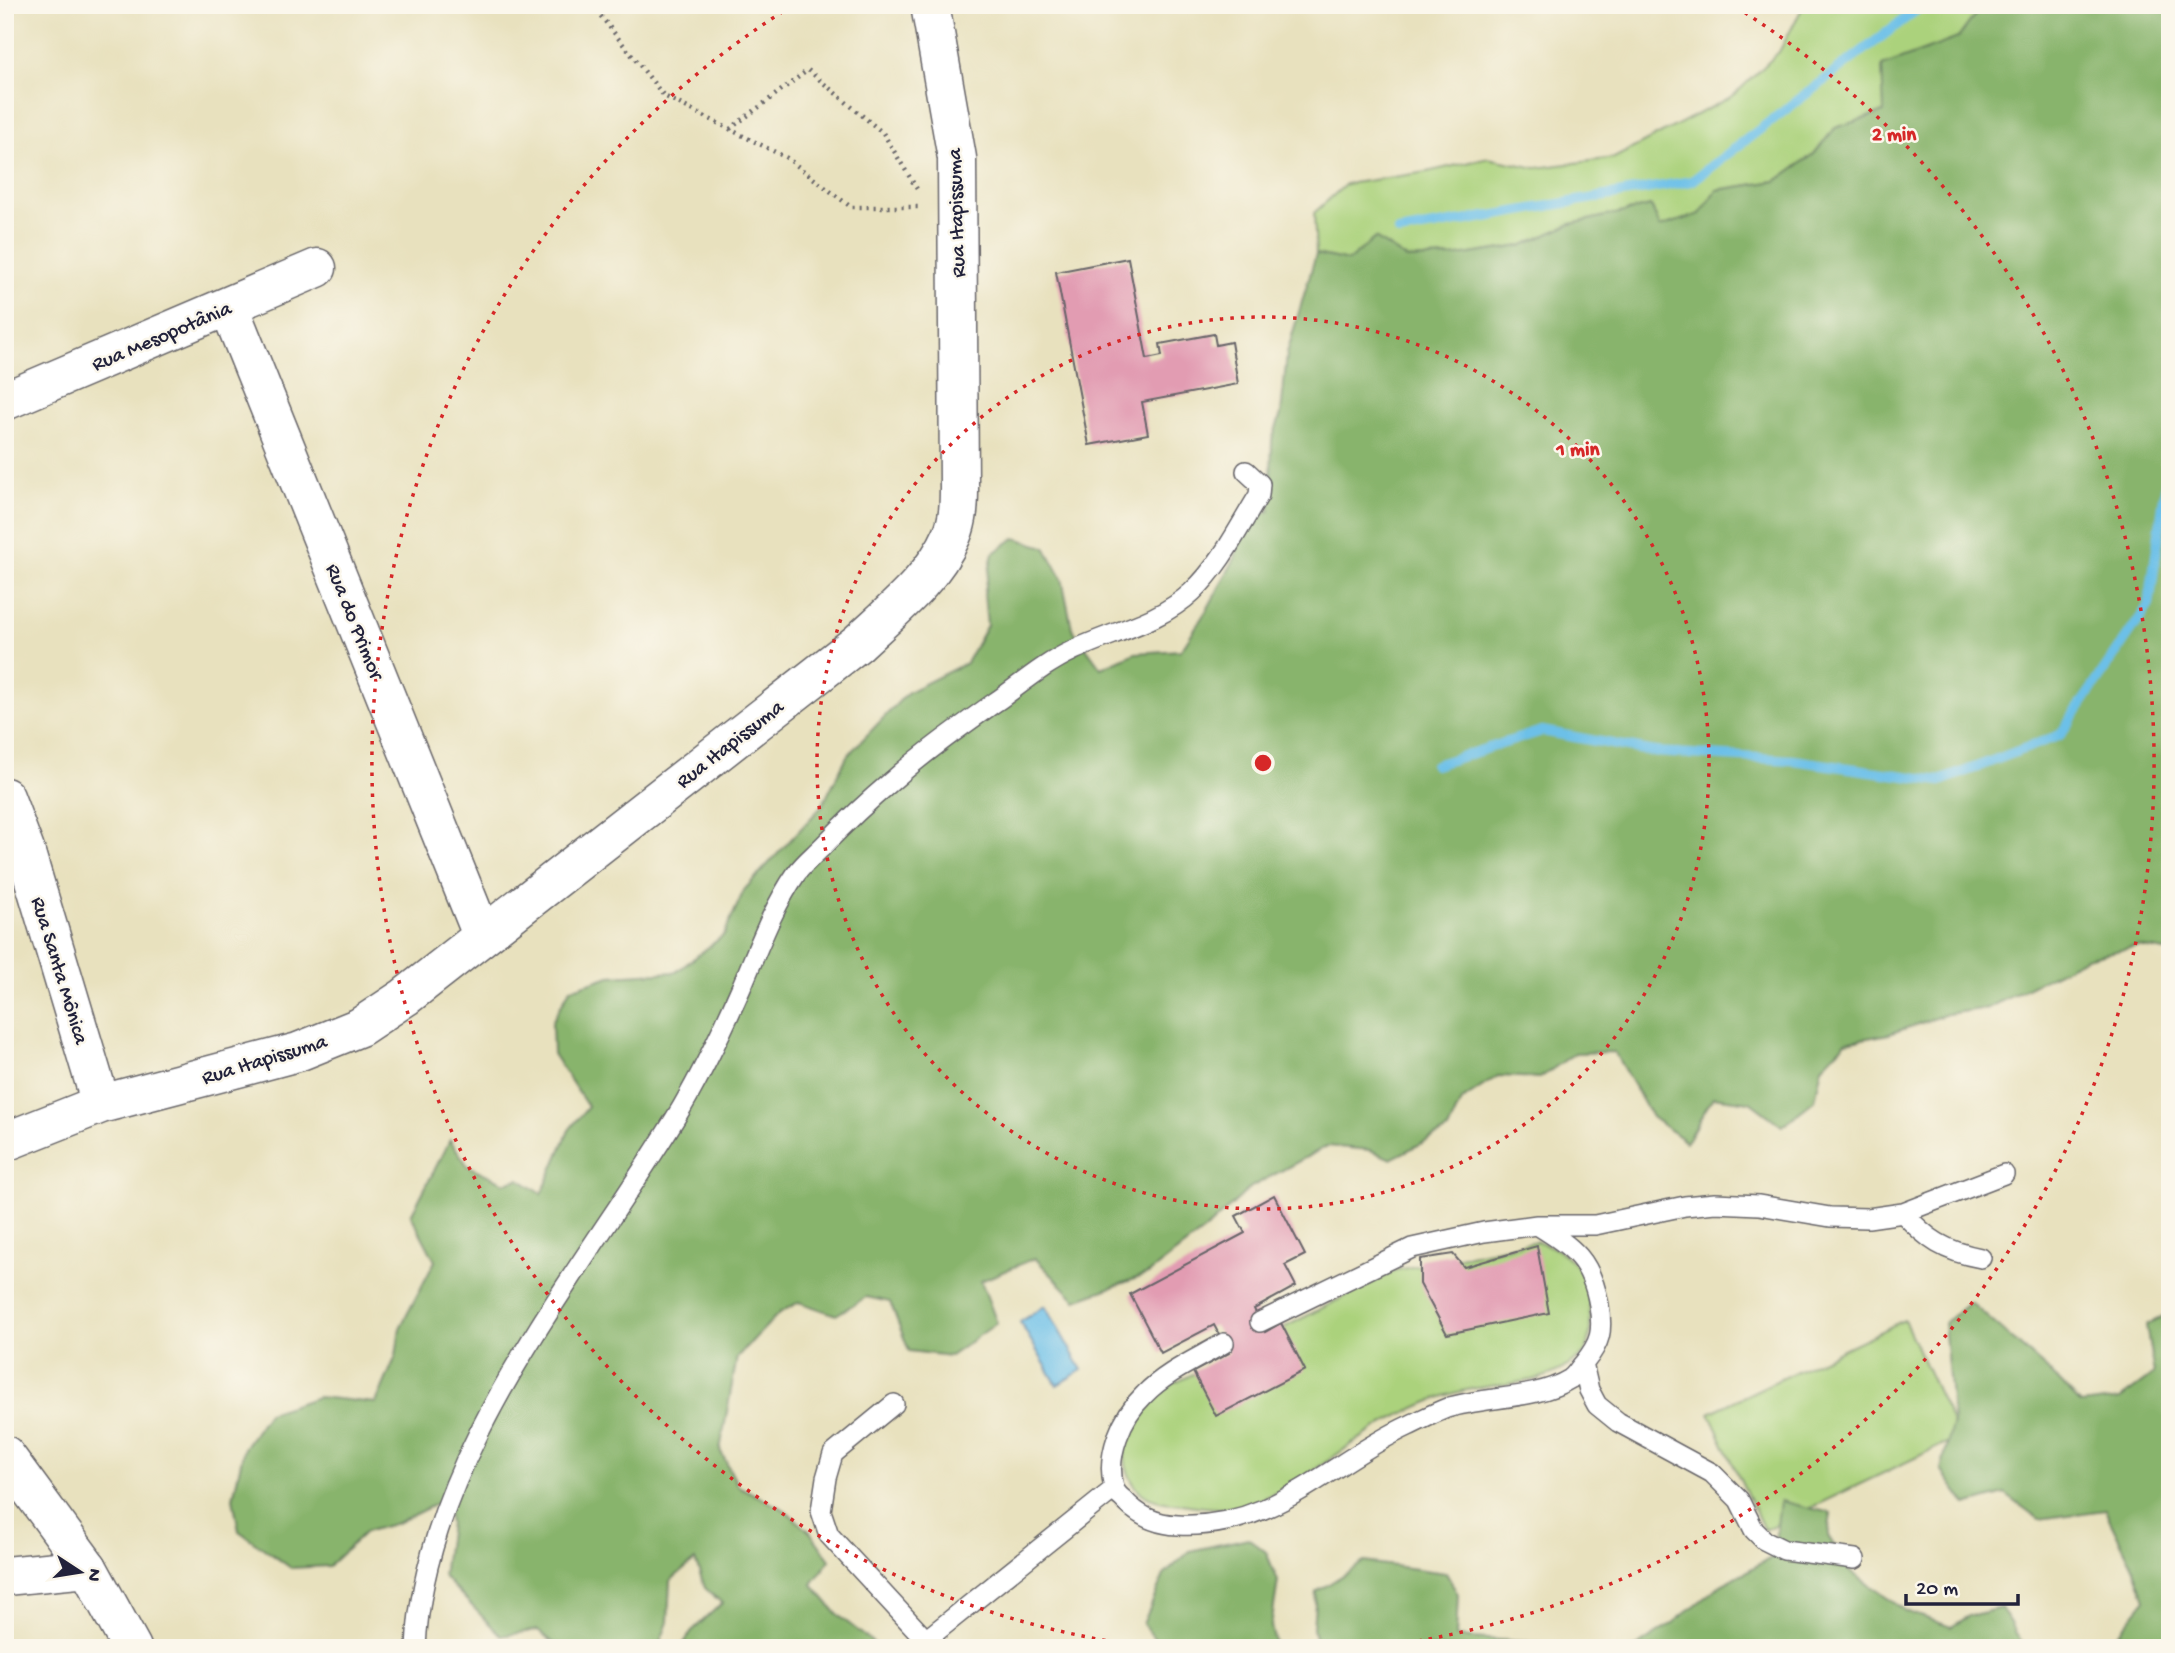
<svg xmlns="http://www.w3.org/2000/svg" width="2175" height="1653" viewBox="0 0 2175 1653" font-family="'Gochi Hand',sans-serif">
  <style>
    .green { fill: #abd27c; stroke: #667a5c; stroke-width: 2 }
    .forest { fill: #88b46c; stroke: #556b54; stroke-width: 2 }
    .water { fill: #6cc0e8; stroke: #477192; stroke-width: 2 }
    .lines { fill: none; stroke-linecap: round; stroke-linejoin: round }
    .stream { stroke: #6cc0e8; stroke-width: 10 }
    .building { fill: #e29cb2 }
    .service-casing { stroke: #676569; stroke-width: 22 }
    .minor-casing { stroke: #676569; stroke-width: 41 }
    .tertiary-casing { stroke: #676569; stroke-width: 41 }
    .path { stroke: #676569; stroke-width: 4.5; stroke-dasharray: 2 5; stroke-linecap: butt }
    .service { stroke: #fff; stroke-width: 19 }
    .minor { stroke: #fff; stroke-width: 38 }
    .tertiary { stroke: #fff; stroke-width: 38 }
    .ring { fill: none; stroke: #d62828; stroke-width: 3.5; stroke-dasharray: 3.5 7 }
    .labels { text-anchor: middle; stroke-width: 5; stroke-linejoin: round; paint-order: stroke }
    .street-label { font-size: 21px; fill: #22223b; stroke: #fbf7ec }
    .centre { fill: #d62828; stroke: #fbf7ec; stroke-width: 3.5 }
    .ring-label { font-size: 21px; text-anchor: middle; font-weight: bold; fill: #d62828; stroke: #fbf7ec; stroke-width: 5; stroke-linejoin: round; paint-order: stroke }
  </style>
  <rect width="100%" height="100%" fill="#fbf7ec"/>
  <filter id="ink" filterUnits="userSpaceOnUse"><feTurbulence type="fractalNoise" baseFrequency=".0143" numOctaves="2"/><feDisplacementMap in="SourceGraphic" scale="14" xChannelSelector="R" yChannelSelector="G"/><feConvolveMatrix kernelMatrix="1 2 1 2 8 2 1 2 1" color-interpolation-filters="sRGB"/></filter>
  <filter id="wash" filterUnits="userSpaceOnUse"><feTurbulence type="fractalNoise" baseFrequency=".00686" numOctaves="4" result="noise"/><feDisplacementMap in="SourceGraphic" scale="28" xChannelSelector="R" yChannelSelector="G"/><feGaussianBlur stdDeviation="1.57" result="paint"/><feColorMatrix in="noise" values="0 0 0 0 0 0 0 0 0 0 0 0 0 0 0 0 0 1.4 0 .05"/><feComposite in="paint" operator="in"/></filter>
  <g filter="url(#wash)">
    <rect width="100%" height="100%" fill="#e8e1be"/>
    <path class="green" d="M 1804,5 L 1986,5 L 1978,11 L 1958,38 L 1925,52 L 1884,112 L 1835,128 L 1814,154 L 1776,181 L 1717,190 L 1700,214 L 1660,227 L 1651,206 L 1571,224 L 1521,246 L 1452,257 L 1407,259 L 1375,238 L 1348,261 L 1316,254 L 1314,213 L 1346,184 L 1427,172 L 1488,158 L 1536,168 L 1614,158 L 1733,96 L 1779,52 Z
      M 1537,1241 C 1564,1250 1583,1265 1588,1295 C 1590,1310 1593,1339 1585,1352 C 1583,1355 1579,1357 1577,1359 C 1546,1385 1509,1382 1472,1389 C 1446,1393 1421,1405 1398,1416 C 1346,1441 1295,1495 1237,1507 C 1223,1510 1203,1507 1189,1505 C 1176,1503 1154,1503 1143,1494 C 1120,1475 1119,1435 1138,1413 C 1148,1401 1162,1392 1175,1383 L 1397,1270 Z
      M 1904,1320 L 1959,1437 L 1764,1530 L 1709,1413 Z"/>
    <path class="forest" d="M 1986,5 L 2170,5 L 2170,952 L 2138,946 L 2086,958 L 1988,1008 L 1947,1014 L 1889,1034 L 1846,1042 L 1822,1067 L 1815,1100 L 1782,1126 L 1750,1102 L 1713,1097 L 1686,1142 L 1652,1117 L 1614,1052 L 1575,1053 L 1540,1078 L 1498,1076 L 1461,1101 L 1448,1130 L 1391,1159 L 1370,1150 L 1327,1146 L 1251,1187 L 1204,1231 L 1148,1274 L 1076,1300 L 1035,1258 L 981,1281 L 997,1323 L 950,1356 L 909,1351 L 890,1302 L 866,1297 L 836,1315 L 799,1302 L 779,1313 L 737,1357 L 720,1450 L 738,1486 L 785,1510 L 810,1532 L 830,1560 L 812,1584 L 838,1615 L 876,1645 L 873,1648 L 681,1648 L 691,1632 L 722,1603 L 705,1588 L 695,1560 L 670,1581 L 668,1622 L 658,1648 L 560,1648 L 538,1630 L 501,1636 L 443,1576 L 450,1524 L 446,1499 L 397,1523 L 365,1532 L 329,1566 L 291,1568 L 239,1531 L 233,1498 L 244,1448 L 268,1413 L 318,1397 L 376,1403 L 396,1356 L 400,1328 L 435,1261 L 411,1215 L 450,1140 L 468,1166 L 505,1183 L 519,1179 L 542,1194 L 569,1130 L 588,1107 L 553,1054 L 552,1022 L 570,989 L 610,976 L 676,972 L 724,935 L 744,890 L 822,806 L 847,756 L 908,692 L 966,663 L 987,625 L 984,594 L 993,553 L 1015,538 L 1045,547 L 1062,578 L 1072,628 L 1101,668 L 1135,653 L 1181,650 L 1208,608 L 1235,558 L 1246,519 L 1270,511 L 1272,440 L 1281,414 L 1287,353 L 1316,254 L 1348,261 L 1375,238 L 1407,259 L 1452,257 L 1521,246 L 1571,224 L 1651,206 L 1660,227 L 1700,214 L 1717,190 L 1776,181 L 1814,154 L 1835,128 L 1884,112 L 1882,66 L 1958,38 L 1978,11 Z
      M 1970,1302 L 2050,1372 L 2081,1404 L 2120,1399 L 2154,1374 L 2146,1325 L 2170,1313 L 2170,1648 L 2110,1648 L 2117,1635 L 2145,1600 L 2133,1567 L 2105,1510 L 2039,1519 L 2005,1494 L 1966,1505 L 1941,1470 L 1953,1422 L 1944,1323 Z
      M 1780,1501 L 1831,1513 L 1828,1536 L 1851,1572 L 1906,1611 L 1951,1627 L 1969,1616 L 2001,1608 L 2025,1648 L 1635,1648 L 1673,1623 L 1719,1586 L 1773,1557 Z
      M 1248,1538 L 1266,1552 L 1278,1581 L 1271,1626 L 1276,1648 L 1162,1648 L 1143,1624 L 1164,1575 L 1190,1551 Z
      M 1364,1562 L 1446,1573 L 1458,1594 L 1456,1637 L 1561,1644 L 1570,1648 L 1317,1648 L 1313,1628 L 1316,1592 Z"/>
    <path class="water" d="M 1045,1306 L 1082,1370 L 1057,1385 L 1020,1322 Z"/>
    <g class="lines">
      <path class="stream" d="M 1399,232 L 1692,181 L 1923,5
        M 1435,765 L 1542,731 L 1655,752 L 1793,760 L 1940,781 L 2060,735 L 2149,605 L 2170,455"/>
    </g>
    <g id="blocks">
      <path class="building" d="M 1128,258 L 1147,359 L 1162,356 L 1160,344 L 1214,334 L 1216,345 L 1231,342 L 1238,384 L 1142,402 L 1148,434 L 1089,445 L 1056,272 Z
        M 1274,1195 L 1305,1255 L 1285,1265 L 1296,1286 L 1254,1309 L 1265,1332 L 1281,1323 L 1305,1370 L 1216,1416 L 1193,1372 L 1229,1353 L 1214,1325 L 1161,1353 L 1130,1294 L 1245,1233 L 1236,1216 Z
        M 1537,1246 L 1549,1313 L 1447,1334 L 1420,1284 L 1420,1259 L 1453,1254 L 1464,1267 Z"/>
    </g>
  </g>
  <g filter="url(#ink)">
    <use href="#blocks" fill-opacity="0" stroke="#676569" stroke-width="2"/>
    <g class="lines">
      <g class="service-casing">
        <path id="service" d="M 1903,1213 C 1928,1240 1944,1251 1981,1258
          M 1260,1322 L 1412,1248 L 1484,1232 L 1537,1225 L 1595,1225 L 1685,1206 L 1715,1203 L 1759,1205 L 1830,1217 L 1868,1218 L 1903,1213 L 2004,1174
          M 1224,1343 C 1197,1359 1166,1372 1144,1395 C 1122,1416 1105,1456 1114,1487 C 1115,1492 1119,1496 1123,1499 C 1138,1516 1155,1524 1178,1525 C 1273,1530 1330,1462 1408,1426 C 1421,1420 1434,1413 1447,1408 C 1485,1396 1536,1400 1570,1379 C 1576,1375 1579,1368 1584,1363 C 1601,1342 1603,1331 1599,1305 C 1591,1260 1574,1248 1537,1225
          M 1583,1364 L 1589,1390 L 1597,1405 L 1618,1422 L 1712,1473 L 1739,1500 L 1754,1530 L 1764,1540 L 1784,1550 L 1855,1559
          M 894,1404 L 833,1454 L 826,1478 L 821,1511 L 829,1535 L 926,1640
          M 917,1647 L 1114,1489
          M 416,1648 C 424,1453 586,1269 682,1107 C 704,1069 723,1029 741,988 C 758,949 772,909 796,874 C 803,864 813,856 822,847 C 844,824 867,802 892,781 C 927,750 966,723 1004,696 C 1026,680 1048,662 1072,651 C 1111,632 1159,623 1192,592 C 1220,566 1239,527 1259,495 L 1260,484 L 1246,471"/>
      </g>
      <g class="minor-casing">
        <path id="minor" d="M 229,307 L 482,935
          M 5,401 L 317,268
          M 5,797 L 25,850 L 101,1104
          M 5,1142 L 101,1104 L 298,1052 L 360,1027 L 405,997 L 858,643 C 892,611 933,579 952,535 C 959,519 959,502 959,486 L 957,158 L 930,5
          M 5,1576 L 88,1568"/>
      </g>
      <g class="tertiary-casing">
        <path id="tertiary" d="M 5,1455 L 88,1568 L 132,1648"/>
      </g>
      <path class="path" d="M 592,5 L 664,96 L 787,158 L 851,207 L 919,207 L 919,204
        M 730,129 L 808,70 L 883,133 L 917,189"/>
      <use href="#service" class="service"/>
      <use href="#minor" class="minor"/>
      <use href="#tertiary" class="tertiary"/>
    </g>
  </g>
  <g class="ring">
    <circle cx="1263" cy="763" r="446"/>
    <path d="M1147 1647A892 892 0 0 1 790 7M1736 7A892 892 0 0 1 1379 1647"/>
  </g>
  <g class="labels">
    <g class="street-label">
      <text transform="translate(955 213) rotate(-92)" y="7">Rua Itapissuma</text>
      <text transform="translate(161 335) rotate(-23)" y="7">Rua Mesopotânia</text>
      <text transform="translate(356 621) rotate(68)" y="7">Rua do Primor</text>
      <text transform="translate(729 743) rotate(-38)" y="7">Rua Itapissuma</text>
      <text transform="translate(61 970) rotate(73)" y="7">Rua Santa Mônica</text>
      <text transform="translate(264 1058) rotate(-17)" y="7">Rua Itapissuma</text>
    </g>
  </g>
  <circle cx="1263" cy="763" r="10" class="centre"/>
  <g class="ring-label">
    <text x="1894" y="140">2 min</text>
    <text x="1578" y="455">1 min</text>
  </g>
  <rect width="2175" height="1653" fill="none" stroke="#fbf7ec" stroke-width="28"/>
  <g transform="translate(80 1572) rotate(102)" stroke="#fbf7ec" stroke-width="5" paint-order="stroke">
  <path d="M0-5L12 26L0 18L-12 26Z" fill="#22223b"/>
  <text y="-10" font-size="19" font-weight="bold" text-anchor="middle" fill="#22223b">N</text>
  </g>
  <path d="M1906 1594v10h112v-10" fill="none" stroke="#22223b" stroke-width="3.5"/>
  <text x="1916" y="1594" font-size="21" fill="#22223b" stroke="#fbf7ec" stroke-width="5" paint-order="stroke">20 m</text>
</svg>
